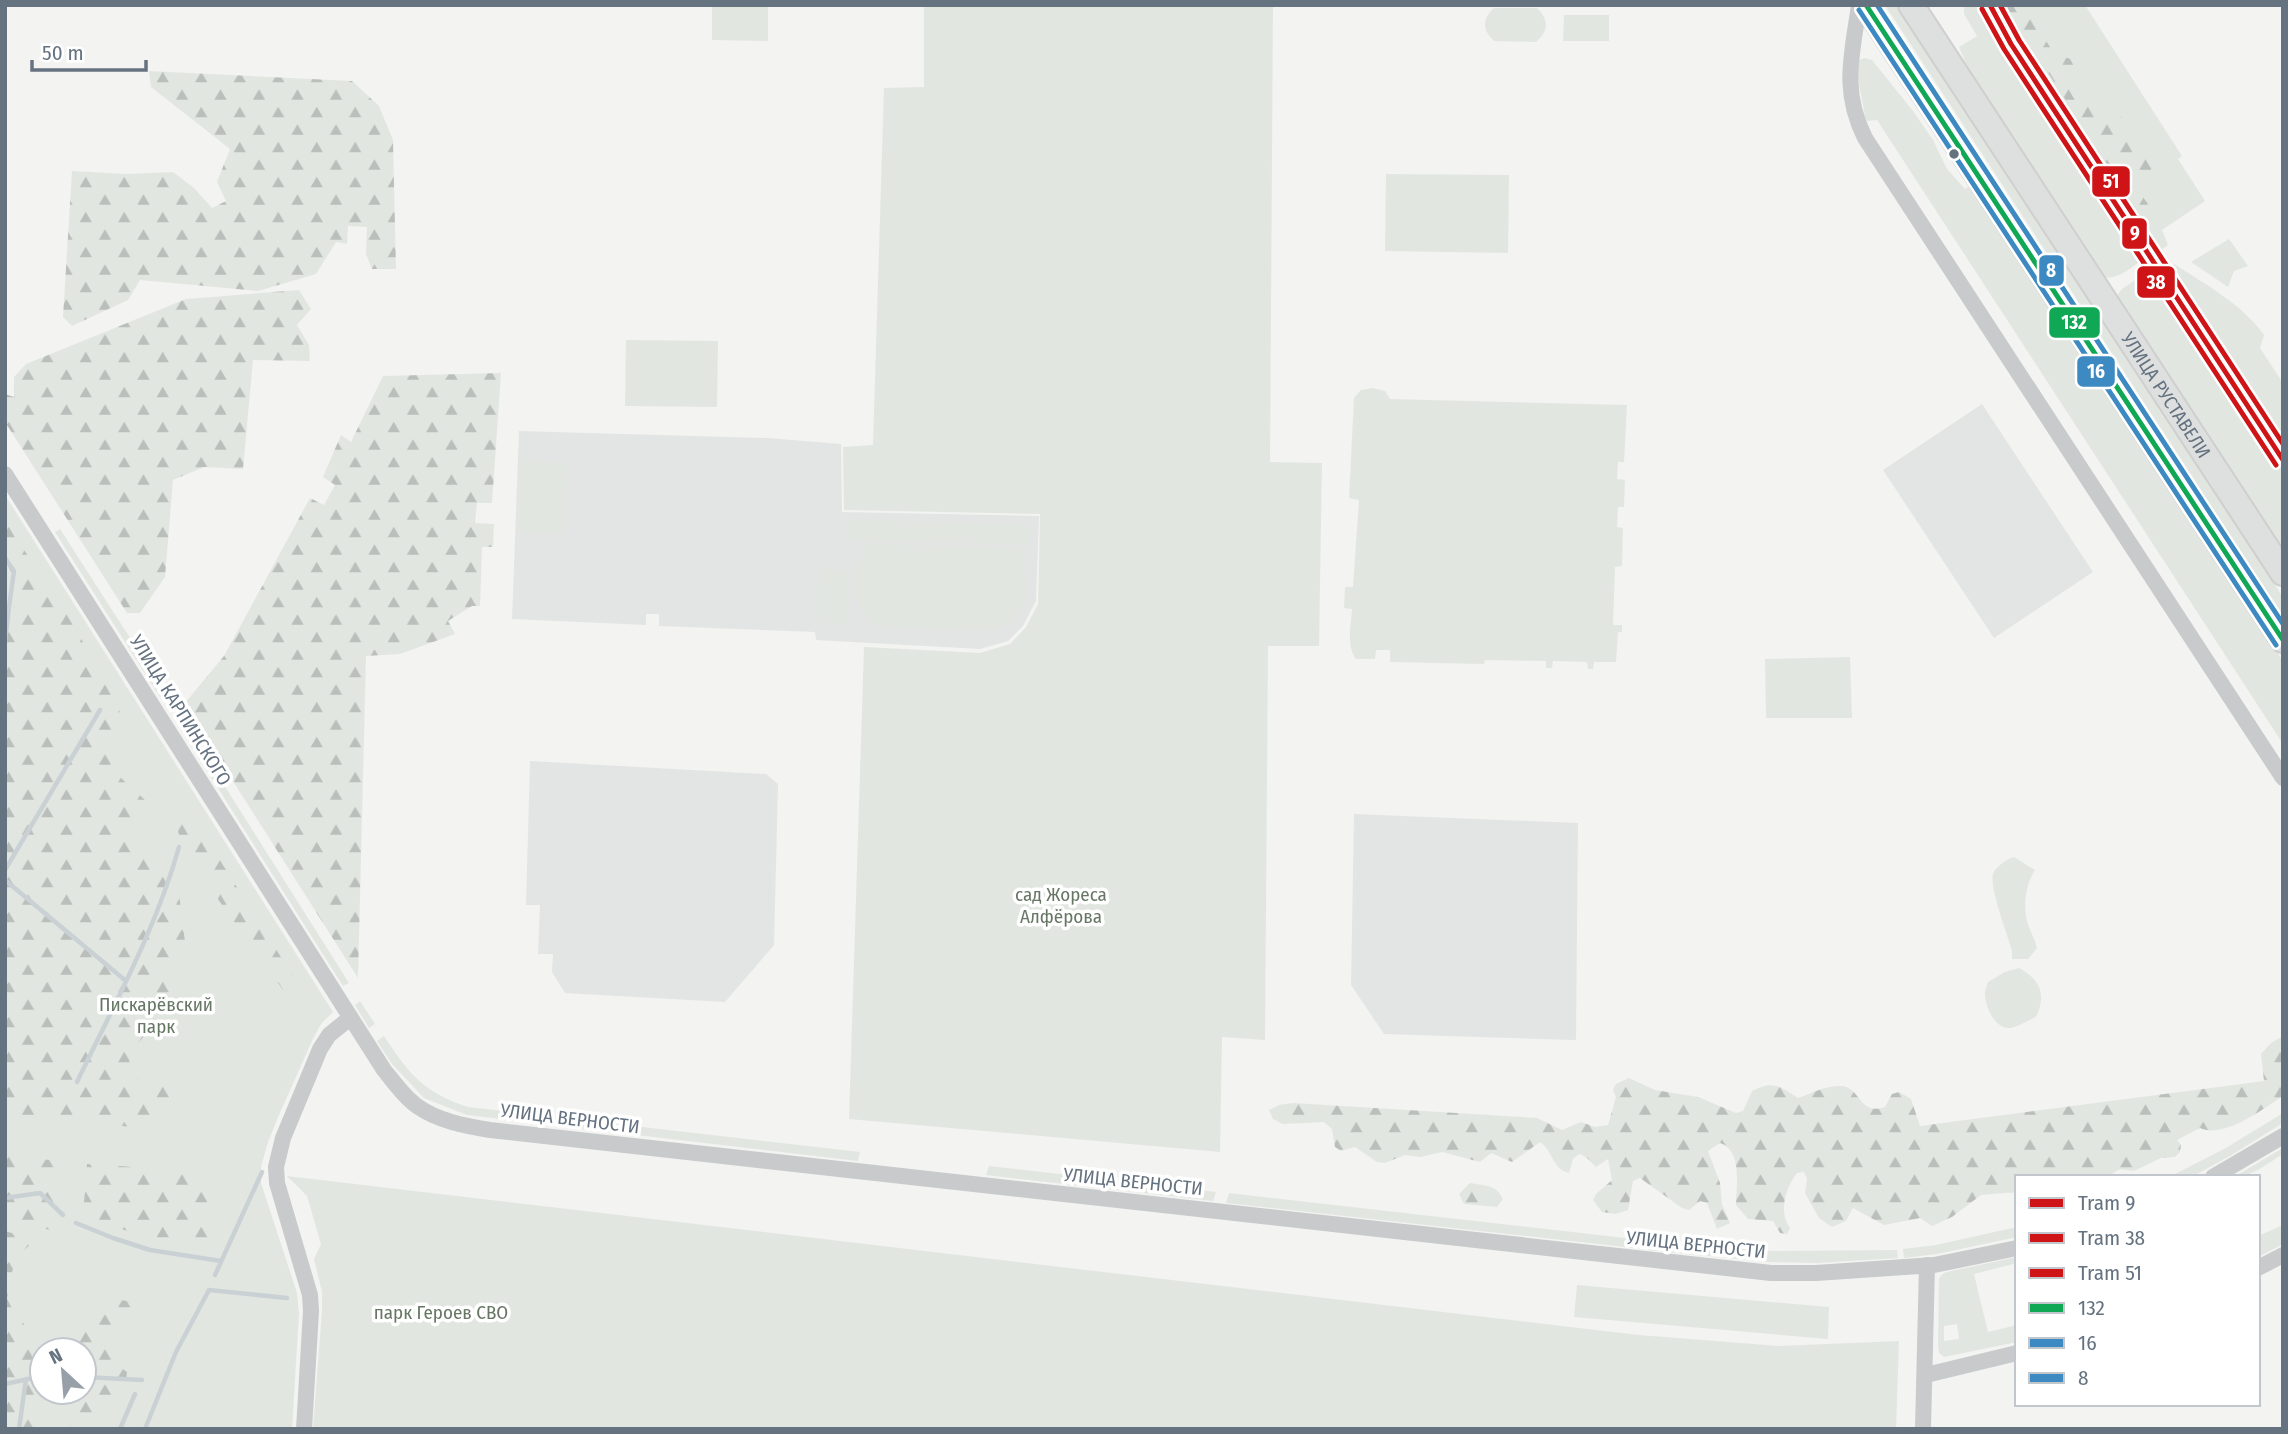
<svg xmlns="http://www.w3.org/2000/svg" width="2288" height="1434" viewBox="0 0 2288 1434" font-family="'Fira Sans Condensed',sans-serif">
  <style>
    .built { fill: #e3e5e4 }
    .green { fill: #e2e6e0; fill-rule: evenodd }
    .forest { fill: url(#forest-firs) }
    .lines { fill: none; stroke-linecap: round; stroke-linejoin: round }
    .stream { stroke: #cad1d4; stroke-width: 4.5 }
    .primary-casing { stroke: #cfcfd0; stroke-width: 28 }
    .minor { stroke: #c8cacb; stroke-width: 16 }
    .primary { stroke: #dedfdf; stroke-width: 24 }
    .bus-1-casing { stroke: #fff; stroke-width: 10 }
    .bus-2-casing { stroke: #fff; stroke-width: 10 }
    .bus-3-casing { stroke: #fff; stroke-width: 10 }
    .bus-1 { stroke: #10a855; stroke-width: 5 }
    .bus-2 { stroke: #3d8ac2; stroke-width: 5 }
    .bus-3 { stroke: #3d8ac2; stroke-width: 5 }
    .tram-1-casing { stroke: #fff; stroke-width: 10 }
    .tram-2-casing { stroke: #fff; stroke-width: 10 }
    .tram-3-casing { stroke: #fff; stroke-width: 10 }
    .tram-1 { stroke: #ce1417; stroke-width: 5 }
    .tram-2 { stroke: #ce1417; stroke-width: 5 }
    .tram-3 { stroke: #ce1417; stroke-width: 5 }
    .bus-dot { fill: #657280; stroke: #fff; stroke-width: 2.5 }
    .labels { text-anchor: middle; stroke-width: 7; stroke-linejoin: round; paint-order: stroke }
    .street-label { font-size: 19px; fill: #657280; stroke: #fff }
    .park-label { font-size: 19px; fill: #667764; stroke: #fff }
    .line-badge { stroke: #fff; stroke-width: 2.5 }
    .badge-label { font-size: 19px; text-anchor: middle; font-weight: bold; fill: #fff }
  </style>
  <defs>
    <pattern id="forest-firs" width="22" height="20" patternUnits="userSpaceOnUse" patternTransform="scale(1.75)"><rect width="22" height="20" fill="#e2e6e0"/><path d="M5 1l3.5 6h-7zM16 11l3.5 6h-7z" fill="#bbbfbb"/></pattern>
  </defs>
  <rect width="100%" height="100%" fill="#f3f3f2"/>
  <path class="built" d="M 1982,404 L 2093,572 L 1994,638 L 1883,470 Z
    M 519,431 L 768,438 L 841,444 L 842,512 L 1039,516 L 1036,601 L 1023,626 L 1008,641 L 980,649 L 816,640 L 815,632 L 659,626 L 659,614 L 646,614 L 646,625 L 512,619 Z
    M 530,761 L 766,774 L 778,784 L 774,945 L 725,1002 L 565,993 L 552,972 L 553,954 L 538,954 L 540,905 L 526,905 Z
    M 1354,814 L 1578,823 L 1576,1040 L 1384,1034 L 1351,985 Z"/>
  <path class="green" d="M 712,5 L 768,5 L 768,41 L 712,40 Z
    M 924,5 L 1273,5 L 1270,462 L 1322,463 L 1319,646 L 1268,646 L 1265,1040 L 1222,1037 L 1220,1152 L 849,1119 L 864,647 L 980,653 L 1010,644 L 1026,627 L 1038,604 L 1040,514 L 844,510 L 843,447 L 873,445 L 884,88 L 924,87 Z
    M 1885,5 L 1896,5 L 2283,597 L 2283,615 Z
    M 1964,5 L 1984,5 L 2008,48 L 2146,257 C 2134,265 2116,283 2101,276 L 1972,78 L 1959,47 L 1977,36 L 1964,14 Z
    M 2003,5 L 2085,5 L 2182,156 L 2178,159 L 2205,201 L 2162,230 L 2168,245 L 2161,250 L 2031,51 Z
    M 1494,8 L 1537,8 C 1549,20 1549,31 1536,42 L 1494,41 C 1482,30 1482,19 1494,8 Z
    M 1564,15 L 1609,15 L 1609,41 L 1563,41 Z
    M 1865,58 L 1872,60 L 1913,111 L 1933,140 L 1947,169 L 1965,189 L 1972,185 L 2283,661 L 2283,744 L 1877,120 L 1866,121 L 1857,74 L 1859,60 Z
    M 1386,174 L 1509,175 L 1508,253 L 1385,251 Z
    M 2229,239 L 2248,266 L 2234,271 L 2228,287 L 2191,262 Z
    M 2174,264 C 2205,284 2242,304 2264,335 L 2260,348 L 2283,383 L 2283,439 L 2169,267 Z
    M 2153,268 L 2283,469 L 2283,553 L 2118,301 L 2118,294 L 2122,289 Z
    M 626,340 L 718,341 L 717,407 L 625,406 Z
    M 1373,388 L 1385,391 L 1390,399 L 1627,405 L 1624,462 L 1618,462 L 1617,479 L 1625,480 L 1624,507 L 1618,507 L 1617,527 L 1623,528 L 1622,566 L 1615,567 L 1613,625 L 1622,625 L 1622,632 L 1618,632 L 1616,662 L 1594,662 L 1593,669 L 1588,669 L 1587,662 L 1553,661 L 1552,668 L 1546,668 L 1546,661 L 1485,660 L 1484,664 L 1390,662 L 1390,650 L 1376,650 L 1375,659 L 1356,659 C 1346,646 1351,624 1352,609 L 1344,608 L 1345,587 L 1353,587 L 1359,500 L 1349,498 L 1354,398 L 1361,390 Z
    M 521,462 L 565,463 L 564,533 L 520,533 Z
    M 5,495 L 333,1012 L 321,1024 L 312,1041 L 279,1115 L 268,1142 L 261,1167 L 261,1183 L 297,1293 L 299,1313 L 292,1429 L 5,1429 ZM 42,1350 L 84,1350 L 84,1392 L 42,1392 Z
    M 848,519 L 1027,525 L 1027,545 L 847,539 Z
    M 60,529 L 168,697 L 160,697 L 55,532 Z
    M 862,543 L 1024,549 C 1024,591 1038,616 986,631 L 879,626 C 863,616 850,600 853,580 C 854,572 859,567 861,559 C 862,554 862,548 862,543 Z
    M 819,569 L 850,570 L 848,625 L 816,623 Z
    M 1850,657 L 1852,718 L 1766,718 L 1765,659 Z
    M 183,720 L 349,983 L 343,986 L 180,728 Z
    M 2014,857 L 2035,870 C 2026,884 2023,904 2027,921 C 2029,930 2035,938 2037,948 L 2028,959 L 2012,959 L 2012,951 C 2008,936 1989,887 1993,874 C 1996,866 2006,860 2014,857 Z
    M 2019,968 C 2040,979 2047,995 2036,1017 C 2028,1020 2018,1028 2009,1028 C 1994,1028 1985,1006 1985,993 C 1985,989 1987,986 1988,982 L 2005,972 Z
    M 360,1001 L 375,1024 L 369,1028 L 355,1005 Z
    M 384,1036 C 409,1074 423,1092 468,1107 L 860,1152 L 858,1161 L 467,1115 L 424,1098 L 392,1064 L 377,1041 Z
    M 2283,1113 L 2283,1123 L 2230,1156 L 2197,1174 L 2190,1177 L 2169,1177 L 2226,1148 Z
    M 2283,1148 L 2283,1154 C 2268,1163 2252,1177 2234,1177 Z
    M 989,1166 L 1216,1192 L 1213,1201 L 986,1175 Z
    M 287,1176 L 1639,1335 L 1779,1346 L 1899,1341 L 1896,1429 L 313,1429 L 322,1310 L 322,1292 L 314,1259 L 321,1244 L 307,1196 Z
    M 1229,1193 L 1634,1239 L 1634,1248 L 1226,1203 Z
    M 2283,1225 L 2283,1244 L 2258,1257 L 2258,1236 Z
    M 2017,1227 L 2017,1237 L 1937,1254 L 1904,1258 L 1903,1249 L 1936,1245 Z
    M 1647,1241 L 1771,1251 L 1897,1250 L 1898,1258 L 1817,1263 L 1770,1262 L 1647,1250 Z
    M 2017,1257 L 2017,1263 L 1974,1274 L 1988,1332 L 2017,1325 L 2017,1342 L 1944,1357 L 1939,1353 L 1938,1344 L 1939,1278 L 1944,1273 L 1951,1271 ZM 1957,1324 L 1959,1339 L 1944,1341 L 1944,1326 Z
    M 1577,1285 L 1829,1307 L 1828,1339 L 1574,1317 Z"/>
  <path class="forest" d="M 2006,5 L 2024,5 L 2053,52 L 2070,59 C 2079,75 2086,93 2099,107 C 2106,114 2117,113 2124,119 C 2136,129 2144,148 2153,161 L 2153,167 L 2143,181 L 2140,193 L 2148,204 L 2146,210 L 2138,212 L 2016,23 Z
    M 149,71 L 352,81 L 379,106 L 393,140 L 396,269 L 372,269 L 366,254 L 367,227 L 348,226 L 347,244 L 336,242 L 316,274 L 258,291 L 140,280 L 128,300 L 72,326 L 63,317 L 72,171 L 126,174 L 173,172 L 194,188 L 212,208 L 226,201 L 217,182 L 230,149 L 151,87 Z
    M 299,290 L 311,309 L 297,325 L 309,345 L 310,361 L 253,360 L 243,469 L 204,467 L 173,480 L 165,577 L 140,613 L 127,613 L 5,422 L 5,394 L 14,397 L 14,377 L 26,364 L 186,299 Z
    M 501,373 L 492,503 L 477,503 L 475,523 L 494,524 L 493,547 L 482,547 L 480,606 L 472,606 L 448,621 L 455,634 L 400,654 L 366,656 L 358,978 L 184,704 L 224,656 L 310,498 L 324,505 L 335,485 L 323,477 L 341,435 L 351,442 L 383,376 Z
    M 5,521 L 75,627 L 121,714 L 110,768 L 146,801 L 130,829 L 158,869 L 176,870 L 185,942 L 165,1013 L 130,1052 L 129,1078 L 166,1085 L 173,1103 L 140,1128 L 5,1113 L 5,612 L 12,610 L 22,596 L 5,559 Z
    M 187,808 L 296,981 L 283,990 L 187,856 L 170,810 Z
    M 2283,1036 L 2283,1096 C 2263,1109 2224,1139 2200,1128 L 2177,1140 L 2181,1145 L 2180,1152 L 2175,1157 L 2161,1158 L 2134,1171 L 2120,1169 L 2107,1177 L 2017,1177 L 2017,1192 L 1981,1195 L 1952,1217 L 1932,1226 L 1920,1218 L 1884,1225 L 1853,1208 L 1846,1221 L 1832,1227 L 1819,1218 L 1805,1193 L 1807,1179 L 1804,1172 L 1797,1173 C 1786,1187 1778,1211 1790,1228 L 1787,1234 L 1780,1233 L 1773,1221 L 1748,1219 L 1736,1205 C 1736,1185 1743,1151 1720,1143 L 1708,1151 L 1720,1183 L 1722,1204 L 1730,1223 L 1717,1229 L 1707,1203 L 1700,1201 L 1689,1210 L 1682,1208 L 1640,1178 L 1633,1181 L 1628,1210 L 1616,1214 L 1602,1212 L 1593,1200 L 1596,1194 L 1612,1180 L 1608,1159 L 1596,1167 L 1586,1157 L 1579,1154 L 1573,1159 L 1569,1173 C 1552,1169 1553,1151 1540,1142 L 1512,1162 L 1491,1153 L 1480,1162 L 1442,1152 L 1420,1157 L 1405,1155 L 1385,1163 L 1377,1162 L 1355,1147 L 1341,1151 L 1335,1147 L 1332,1129 L 1324,1122 L 1283,1124 L 1273,1119 L 1269,1110 L 1279,1105 L 1293,1103 L 1537,1118 L 1562,1130 L 1581,1122 L 1595,1127 L 1608,1125 L 1616,1097 L 1613,1090 L 1616,1084 L 1629,1078 L 1655,1090 L 1698,1097 L 1736,1113 L 1743,1111 L 1752,1091 C 1773,1080 1779,1086 1798,1098 C 1812,1093 1827,1085 1842,1086 C 1861,1088 1859,1116 1885,1107 L 1892,1094 L 1899,1092 L 1911,1099 L 1920,1126 L 2264,1081 L 2261,1054 L 2271,1043 Z
    M 5,1155 L 59,1161 L 57,1232 L 5,1218 Z
    M 87,1164 L 213,1172 L 207,1245 L 139,1235 L 83,1216 Z
    M 1470,1183 C 1485,1186 1496,1184 1503,1199 L 1497,1207 L 1464,1204 L 1459,1194 Z
    M 5,1231 L 35,1240 L 16,1258 L 10,1279 L 5,1279 Z
    M 5,1295 L 14,1312 L 43,1347 L 43,1392 L 39,1429 L 5,1429 Z
    M 114,1299 L 140,1303 L 109,1338 L 117,1365 L 127,1372 C 125,1387 123,1398 113,1410 C 107,1417 101,1421 98,1429 L 71,1429 L 68,1412 L 68,1392 L 84,1392 L 84,1350 L 69,1350 L 70,1340 C 93,1328 102,1322 114,1299 Z"/>
  <g class="lines">
    <path class="stream" d="M 5,558 L 14,571 L 9,607
      M 5,608 L 9,607 L 5,642
      M 5,870 L 100,710
      M 5,880 L 126,981
      M 77,1082 C 114,1005 156,929 179,847
      M 5,1198 L 40,1193 L 63,1215
      M 76,1223 L 113,1238 L 150,1250 L 221,1261
      M 215,1275 L 262,1172
      M 5,1295 L 6,1295
      M 84,1377 L 142,1380
      M 5,1384 L 42,1376
      M 19,1429 L 26,1379
      M 120,1429 L 135,1394
      M 145,1429 L 176,1352 L 209,1290 L 287,1298"/>
    <g class="primary-casing">
      <g id="primary">
        <path d="M 1866,5 L 2283,640"/>
        <path id="s1" d="M 1911,5 L 2283,573"/>
      </g>
    </g>
    <path class="minor" d="M 1859,5 C 1852,55 1841,90 1865,138 L 2283,778
      M 5,474 L 384,1070 C 394,1082 404,1097 417,1106 C 438,1121 465,1126 490,1130 L 1771,1273 L 1816,1273 L 1934,1265 L 2017,1248
      M 2213,1177 L 2283,1136
      M 2258,1268 L 2283,1255
      M 1926,1375 L 2017,1353
      M 304,1429 L 311,1311 L 310,1295 L 277,1183 L 276,1167 L 283,1138 L 320,1049 L 329,1035 L 350,1018
      M 1923,1429 L 1927,1265"/>
    <use href="#primary" class="primary"/>
    <g class="bus-1-casing">
      <path id="bus-1" d="M 1866,5 L 2283,640"/>
    </g>
    <g class="bus-2-casing">
      <path id="bus-2" d="M 1859,10 L 2276,645"/>
    </g>
    <g class="bus-3-casing">
      <path id="bus-3" d="M 1877,5 L 2283,624"/>
    </g>
    <use href="#bus-1" class="bus-1"/>
    <use href="#bus-2" class="bus-2"/>
    <use href="#bus-3" class="bus-3"/>
    <g class="tram-1-casing">
      <path id="tram-1" d="M 1990,5 L 2011,44 L 2283,460"/>
    </g>
    <g class="tram-2-casing">
      <path id="tram-2" d="M 1982,9 L 2004,49 L 2276,465"/>
    </g>
    <g class="tram-3-casing">
      <path id="tram-3" d="M 2000,5 L 2019,40 L 2283,444"/>
    </g>
    <use href="#tram-1" class="tram-1"/>
    <use href="#tram-2" class="tram-2"/>
    <use href="#tram-3" class="tram-3"/>
  </g>
  <circle class="bus-dot" cx="1954" cy="154" r="6"/>
  <g class="labels">
    <g class="street-label">
      <text dy="7" stroke="none"><textPath href="#s1" startOffset="466">УЛИЦА РУСТАВЕЛИ</textPath></text>
      <text transform="translate(181 710) rotate(58)" y="7">УЛИЦА КАРПИНСКОГО</text>
      <text transform="translate(570 1118) rotate(7)" y="7">УЛИЦА ВЕРНОСТИ</text>
      <text transform="translate(1133 1181) rotate(6)" y="7">УЛИЦА ВЕРНОСТИ</text>
      <text transform="translate(1696 1244) rotate(6)" y="7">УЛИЦА ВЕРНОСТИ</text>
    </g>
    <g class="park-label">
      <text x="1061" y="901">сад Жореса<tspan x="1061" dy="22">Алфёрова</tspan></text>
      <text x="156" y="1011">Пискарёвский<tspan x="156" dy="22">парк</tspan></text>
      <text x="441" y="1319">парк Героев СВО</text>
    </g>
  </g>
  <g class="line-badge">
    <rect x="2091" y="165" width="40" height="33" rx="7" fill="#ce1417"/>
    <rect x="2121" y="217" width="27" height="33" rx="7" fill="#ce1417"/>
    <rect x="2038" y="254" width="27" height="33" rx="7" fill="#3d8ac2"/>
    <rect x="2136" y="265" width="40" height="34" rx="7" fill="#ce1417"/>
    <rect x="2048" y="306" width="53" height="33" rx="7" fill="#10a855"/>
    <rect x="2076" y="355" width="40" height="33" rx="7" fill="#3d8ac2"/>
  </g>
  <g class="badge-label">
    <text x="2111" y="188">51</text>
    <text x="2135" y="240">9</text>
    <text x="2051" y="277">8</text>
    <text x="2156" y="289">38</text>
    <text x="2074" y="329">132</text>
    <text x="2096" y="378">16</text>
  </g>
  <rect width="2288" height="1434" fill="none" stroke="#657280" stroke-width="14"/>
  <rect x="2015" y="1175" width="245" height="231" fill="#ffffff" stroke="#c1c7cc" stroke-width="2"/>
  <rect x="2029" y="1198" width="35" height="10" fill="#ce1417" stroke="#c1c7cc" stroke-width="2"/>
  <text x="2078" y="1210" font-size="21" fill="#657280">Tram 9</text>
  <rect x="2029" y="1233" width="35" height="10" fill="#ce1417" stroke="#c1c7cc" stroke-width="2"/>
  <text x="2078" y="1245" font-size="21" fill="#657280">Tram 38</text>
  <rect x="2029" y="1268" width="35" height="10" fill="#ce1417" stroke="#c1c7cc" stroke-width="2"/>
  <text x="2078" y="1280" font-size="21" fill="#657280">Tram 51</text>
  <rect x="2029" y="1303" width="35" height="10" fill="#10a855" stroke="#c1c7cc" stroke-width="2"/>
  <text x="2078" y="1315" font-size="21" fill="#657280">132</text>
  <rect x="2029" y="1338" width="35" height="10" fill="#3d8ac2" stroke="#c1c7cc" stroke-width="2"/>
  <text x="2078" y="1350" font-size="21" fill="#657280">16</text>
  <rect x="2029" y="1373" width="35" height="10" fill="#3d8ac2" stroke="#c1c7cc" stroke-width="2"/>
  <text x="2078" y="1385" font-size="21" fill="#657280">8</text>
  <g transform="translate(63 1371) rotate(334)"><circle r="33" fill="#ffffff" stroke="#c1c7cc" stroke-width="2"/>
  <path d="M0-5L12 26L0 18L-12 26Z" fill="#979fa8"/>
  <text y="-10" font-size="19" font-weight="bold" text-anchor="middle" fill="#657280">N</text>
  </g>
  <path d="M32 60v10h114v-10" fill="none" stroke="#657280" stroke-width="3.5"/>
  <text x="42" y="60" font-size="21" fill="#657280" stroke="#ffffff" stroke-width="5" paint-order="stroke">50 m</text>
</svg>
